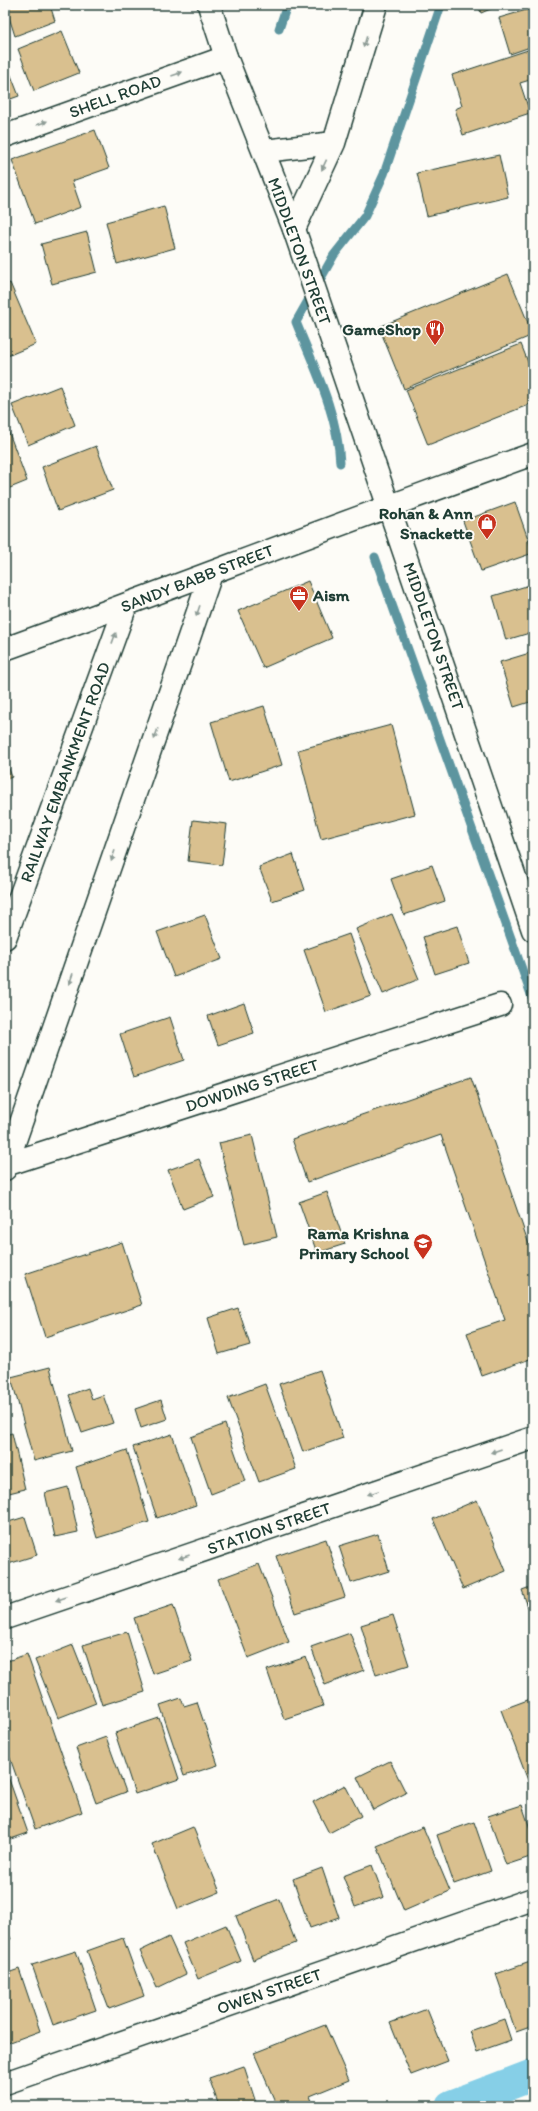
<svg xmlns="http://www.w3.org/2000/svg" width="538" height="2111" viewBox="0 0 538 2111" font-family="Itim,sans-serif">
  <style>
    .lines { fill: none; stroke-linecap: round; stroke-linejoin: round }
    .stream { stroke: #5d959f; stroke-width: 9 }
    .canal { stroke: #86cfe7; stroke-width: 32 }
    .building { fill: #d9c08f; stroke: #1f3d34 }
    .street-casing { stroke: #1f3d34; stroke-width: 25 }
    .secondary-casing { stroke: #1f3d34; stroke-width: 25 }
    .street { stroke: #fdfcf7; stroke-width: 22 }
    .secondary { stroke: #fdfcf7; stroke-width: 22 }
    .oneway { fill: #8e9c96 }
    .labels { text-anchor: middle; stroke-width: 4; stroke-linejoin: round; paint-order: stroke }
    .street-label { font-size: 17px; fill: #1f3d34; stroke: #fdfcf7 }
    .poi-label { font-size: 17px; font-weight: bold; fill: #1f3d34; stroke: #fdfcf7; text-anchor: end }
  </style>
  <rect width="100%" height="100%" fill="#fdfcf7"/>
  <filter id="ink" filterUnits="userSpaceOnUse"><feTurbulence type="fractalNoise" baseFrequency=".025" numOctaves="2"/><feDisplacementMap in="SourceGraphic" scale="8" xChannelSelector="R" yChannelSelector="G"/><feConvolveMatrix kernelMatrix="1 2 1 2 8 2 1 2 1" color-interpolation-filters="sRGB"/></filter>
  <g filter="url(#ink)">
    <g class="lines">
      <path class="stream" d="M 279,29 L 287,5
        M 340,463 C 338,414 314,367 296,322 L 334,255 L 365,216 L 384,174 L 441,5
        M 375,557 L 533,1000"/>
      <path class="canal" d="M 451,2106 L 533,2075"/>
    </g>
    <path class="building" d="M 5,5 L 50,5 L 55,21 L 15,36 Z
      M 70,5 L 85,5 L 72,9 Z
      M 478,5 L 500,5 L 481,13 Z
      M 533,8 L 533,46 L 510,54 L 499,18 Z
      M 62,31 L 79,73 L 34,91 L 18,49 Z
      M 531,49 L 533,79 L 520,83 L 530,113 L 463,135 L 455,109 L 462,106 L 452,75 Z
      M 5,60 L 19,96 L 5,101 Z
      M 95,130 L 109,168 L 72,181 L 81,207 L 35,224 L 12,160 Z
      M 499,155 L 508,197 L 427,216 L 417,173 Z
      M 164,206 L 175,248 L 117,264 L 106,222 Z
      M 87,232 L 97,272 L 52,284 L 41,244 Z
      M 508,274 L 533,335 L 404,389 L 379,327 Z
      M 10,283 L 36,344 L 5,357 L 5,285 Z
      M 521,344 L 533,375 L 533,403 L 428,445 L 406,390 Z
      M 60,386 L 75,425 L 28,445 L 12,405 Z
      M 5,422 L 27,481 L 5,490 Z
      M 96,446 L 113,490 L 58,511 L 42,467 Z
      M 515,502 L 533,553 L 481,571 L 463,521 Z
      M 308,581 L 332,638 L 263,668 L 238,611 Z
      M 533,584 L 533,632 L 506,640 L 493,596 Z
      M 533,652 L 533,701 L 514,707 L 500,662 Z
      M 264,706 L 282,765 L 229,782 L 211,722 Z
      M 391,725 L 415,814 L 321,839 L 298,750 Z
      M 5,758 L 12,777 L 5,780 Z
      M 193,820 L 227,824 L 222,865 L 188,861 Z
      M 293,854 L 305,890 L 272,901 L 259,867 Z
      M 432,865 L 445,901 L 404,915 L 391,879 Z
      M 392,914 L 419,979 L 383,994 L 356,929 Z
      M 205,915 L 222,959 L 174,977 L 157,932 Z
      M 457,926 L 469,963 L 435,974 L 423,937 Z
      M 349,934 L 371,996 L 326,1012 L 304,950 Z
      M 244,1003 L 254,1033 L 218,1045 L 208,1016 Z
      M 170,1017 L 184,1060 L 134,1077 L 120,1034 Z
      M 471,1077 L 533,1256 L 533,1358 L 482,1376 L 467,1333 L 505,1320 L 441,1135 L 307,1182 L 292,1139 Z
      M 252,1135 L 277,1237 L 244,1245 L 219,1143 Z
      M 199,1159 L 214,1197 L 183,1209 L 168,1170 Z
      M 327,1192 L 345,1244 L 317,1253 L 299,1202 Z
      M 122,1242 L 142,1305 L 45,1337 L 25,1274 Z
      M 238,1308 L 250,1345 L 219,1354 L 208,1318 Z
      M 50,1367 L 72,1451 L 34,1461 L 11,1377 Z
      M 320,1370 L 343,1438 L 303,1452 L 279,1384 Z
      M 265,1384 L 296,1469 L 259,1482 L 228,1398 Z
      M 88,1388 L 92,1399 L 103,1395 L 113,1423 L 82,1433 L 69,1395 Z
      M 161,1400 L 167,1419 L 141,1428 L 135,1409 Z
      M 225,1424 L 245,1481 L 211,1494 L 191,1437 Z
      M 12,1433 L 25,1489 L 5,1494 L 5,1435 Z
      M 172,1434 L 196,1505 L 157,1518 L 133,1447 Z
      M 127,1450 L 149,1522 L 97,1538 L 76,1467 Z
      M 68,1487 L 78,1532 L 55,1537 L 45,1493 Z
      M 477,1500 L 506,1571 L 463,1589 L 433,1519 Z
      M 25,1517 L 37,1555 L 5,1565 L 5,1523 Z
      M 378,1534 L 389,1571 L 351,1583 L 339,1546 Z
      M 326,1539 L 345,1597 L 295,1613 L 276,1556 Z
      M 259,1564 L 289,1642 L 248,1658 L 218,1579 Z
      M 533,1586 L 533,1621 L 522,1590 Z
      M 173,1605 L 192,1661 L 153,1674 L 134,1618 Z
      M 393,1615 L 409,1665 L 376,1675 L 361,1625 Z
      M 127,1632 L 145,1692 L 102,1705 L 83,1645 Z
      M 350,1633 L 364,1670 L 325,1685 L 311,1647 Z
      M 73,1645 L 96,1703 L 58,1718 L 35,1660 Z
      M 27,1654 L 82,1812 L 35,1829 L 5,1744 L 5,1662 Z
      M 306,1657 L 323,1706 L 284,1719 L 267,1670 Z
      M 181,1698 L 184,1706 L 197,1702 L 218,1765 L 184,1776 L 160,1705 Z
      M 533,1698 L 533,1781 L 529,1783 L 501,1710 Z
      M 159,1718 L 179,1779 L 135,1794 L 115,1733 Z
      M 106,1737 L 126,1792 L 96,1803 L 76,1748 Z
      M 390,1761 L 406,1793 L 373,1810 L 357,1777 Z
      M 5,1768 L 28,1833 L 5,1841 Z
      M 345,1785 L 361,1816 L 329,1833 L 313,1802 Z
      M 522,1805 L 533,1837 L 533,1856 L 506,1865 L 488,1816 Z
      M 474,1822 L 491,1871 L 454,1884 L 437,1835 Z
      M 193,1827 L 220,1892 L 178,1909 L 152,1844 Z
      M 423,1827 L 450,1891 L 404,1911 L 377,1846 Z
      M 372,1865 L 384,1897 L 355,1907 L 343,1876 Z
      M 322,1868 L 339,1918 L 310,1928 L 293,1879 Z
      M 279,1899 L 296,1943 L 253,1960 L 236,1916 Z
      M 226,1925 L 241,1961 L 198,1979 L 183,1943 Z
      M 5,1926 L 11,1939 L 5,1941 Z
      M 169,1937 L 186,1974 L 157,1988 L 140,1951 Z
      M 123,1938 L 144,1996 L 109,2009 L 87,1951 Z
      M 76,1951 L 96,2010 L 53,2025 L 32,1965 Z
      M 533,1961 L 533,2026 L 516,2032 L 496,1974 Z
      M 19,1969 L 40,2031 L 5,2044 L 5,1974 Z
      M 427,2009 L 448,2061 L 411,2075 L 390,2023 Z
      M 504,2019 L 511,2040 L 477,2052 L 470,2031 Z
      M 325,2025 L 349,2080 L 310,2096 L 313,2104 L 310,2106 L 277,2106 L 254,2053 Z
      M 244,2066 L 257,2106 L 219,2106 L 209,2078 Z"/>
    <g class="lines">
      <g class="street-casing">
        <path id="street" d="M 5,136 L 226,57
          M 264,151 L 334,143
          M 294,229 L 334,143 L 376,5
          M 5,938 L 126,605
          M 5,1165 L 500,1005
          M 5,1169 L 211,574
          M 5,1618 L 533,1438
          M 5,2083 L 533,1899"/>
      </g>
      <g class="secondary-casing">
        <path id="secondary" d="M 209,5 L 226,57 L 294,229 L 533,930
          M 5,649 C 181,585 356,517 533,454"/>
      </g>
      <use href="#street" class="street"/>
      <use href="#secondary" class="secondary"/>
    </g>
    <defs><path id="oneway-solid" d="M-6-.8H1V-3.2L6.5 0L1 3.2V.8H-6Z"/></defs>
    <g class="oneway">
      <use href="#oneway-solid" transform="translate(365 42) rotate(107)"/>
      <use href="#oneway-solid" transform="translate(177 74) rotate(-20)"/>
      <use href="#oneway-solid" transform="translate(42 123) rotate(-20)"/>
      <use href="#oneway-solid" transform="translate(324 165) rotate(115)"/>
      <use href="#oneway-solid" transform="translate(198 611) rotate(109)"/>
      <use href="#oneway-solid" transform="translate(114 638) rotate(-70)"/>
      <use href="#oneway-solid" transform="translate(156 734) rotate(109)"/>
      <use href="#oneway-solid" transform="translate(113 856) rotate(109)"/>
      <use href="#oneway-solid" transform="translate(71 979) rotate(109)"/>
      <use href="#oneway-solid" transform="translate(496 1451) rotate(161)"/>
      <use href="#oneway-solid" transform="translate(373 1493) rotate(161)"/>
      <use href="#oneway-solid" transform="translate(184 1557) rotate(161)"/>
      <use href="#oneway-solid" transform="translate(61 1599) rotate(161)"/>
    </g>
  </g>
  <defs>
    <g id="restaurant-pin" transform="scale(1)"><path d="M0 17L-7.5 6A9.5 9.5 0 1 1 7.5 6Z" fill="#c8321e" stroke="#fdfcf7"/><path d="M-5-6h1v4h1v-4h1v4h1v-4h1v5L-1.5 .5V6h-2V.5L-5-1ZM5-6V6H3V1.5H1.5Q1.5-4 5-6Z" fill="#fff"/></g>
    <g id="shop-pin" transform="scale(1)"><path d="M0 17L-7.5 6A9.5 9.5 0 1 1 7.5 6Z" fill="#c8321e" stroke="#fdfcf7"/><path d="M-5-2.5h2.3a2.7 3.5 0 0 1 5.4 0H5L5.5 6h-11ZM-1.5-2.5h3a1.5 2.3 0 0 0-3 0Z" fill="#fff"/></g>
    <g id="office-pin" transform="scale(1)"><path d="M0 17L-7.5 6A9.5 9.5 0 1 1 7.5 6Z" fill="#c8321e" stroke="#fdfcf7"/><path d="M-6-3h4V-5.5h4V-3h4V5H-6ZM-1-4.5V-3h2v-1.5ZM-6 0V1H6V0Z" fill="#fff"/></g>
    <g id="school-pin" transform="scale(1)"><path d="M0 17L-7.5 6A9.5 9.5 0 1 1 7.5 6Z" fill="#c8321e" stroke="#fdfcf7"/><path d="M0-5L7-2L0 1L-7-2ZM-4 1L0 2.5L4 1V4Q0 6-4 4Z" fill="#fff"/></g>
  </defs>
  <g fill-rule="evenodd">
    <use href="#restaurant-pin" x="435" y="329"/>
    <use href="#shop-pin" x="487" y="523"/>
    <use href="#office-pin" x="299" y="595"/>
    <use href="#school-pin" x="423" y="1243"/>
  </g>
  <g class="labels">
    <g class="street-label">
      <text transform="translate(115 96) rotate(-20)" y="6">SHELL ROAD</text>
      <text transform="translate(300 251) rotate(70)" y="6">MIDDLETON STREET</text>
      <text transform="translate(197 578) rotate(-21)" y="6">SANDY BABB STREET</text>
      <text transform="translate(434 636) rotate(71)" y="6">MIDDLETON STREET</text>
      <text transform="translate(65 772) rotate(-70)" y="6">RAILWAY EMBANKMENT ROAD</text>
      <text transform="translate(252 1085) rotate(-18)" y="6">DOWDING STREET</text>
      <text transform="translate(269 1528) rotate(-19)" y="6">STATION STREET</text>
      <text transform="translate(269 1991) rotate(-19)" y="6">OWEN STREET</text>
    </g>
    <g class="poi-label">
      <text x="421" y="335">GameShop</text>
      <text x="473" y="519">Rohan &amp; Ann<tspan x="473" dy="20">Snackette</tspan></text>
      <text x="313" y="601" text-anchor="start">Aism</text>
      <text x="409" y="1239">Rama Krishna<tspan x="409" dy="20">Primary School</tspan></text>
    </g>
  </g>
  <rect width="538" height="2111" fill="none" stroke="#fdfcf7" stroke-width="20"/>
  <rect x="10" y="10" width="518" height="2091" fill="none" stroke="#1f3d34" stroke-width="1.5" filter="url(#ink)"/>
</svg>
